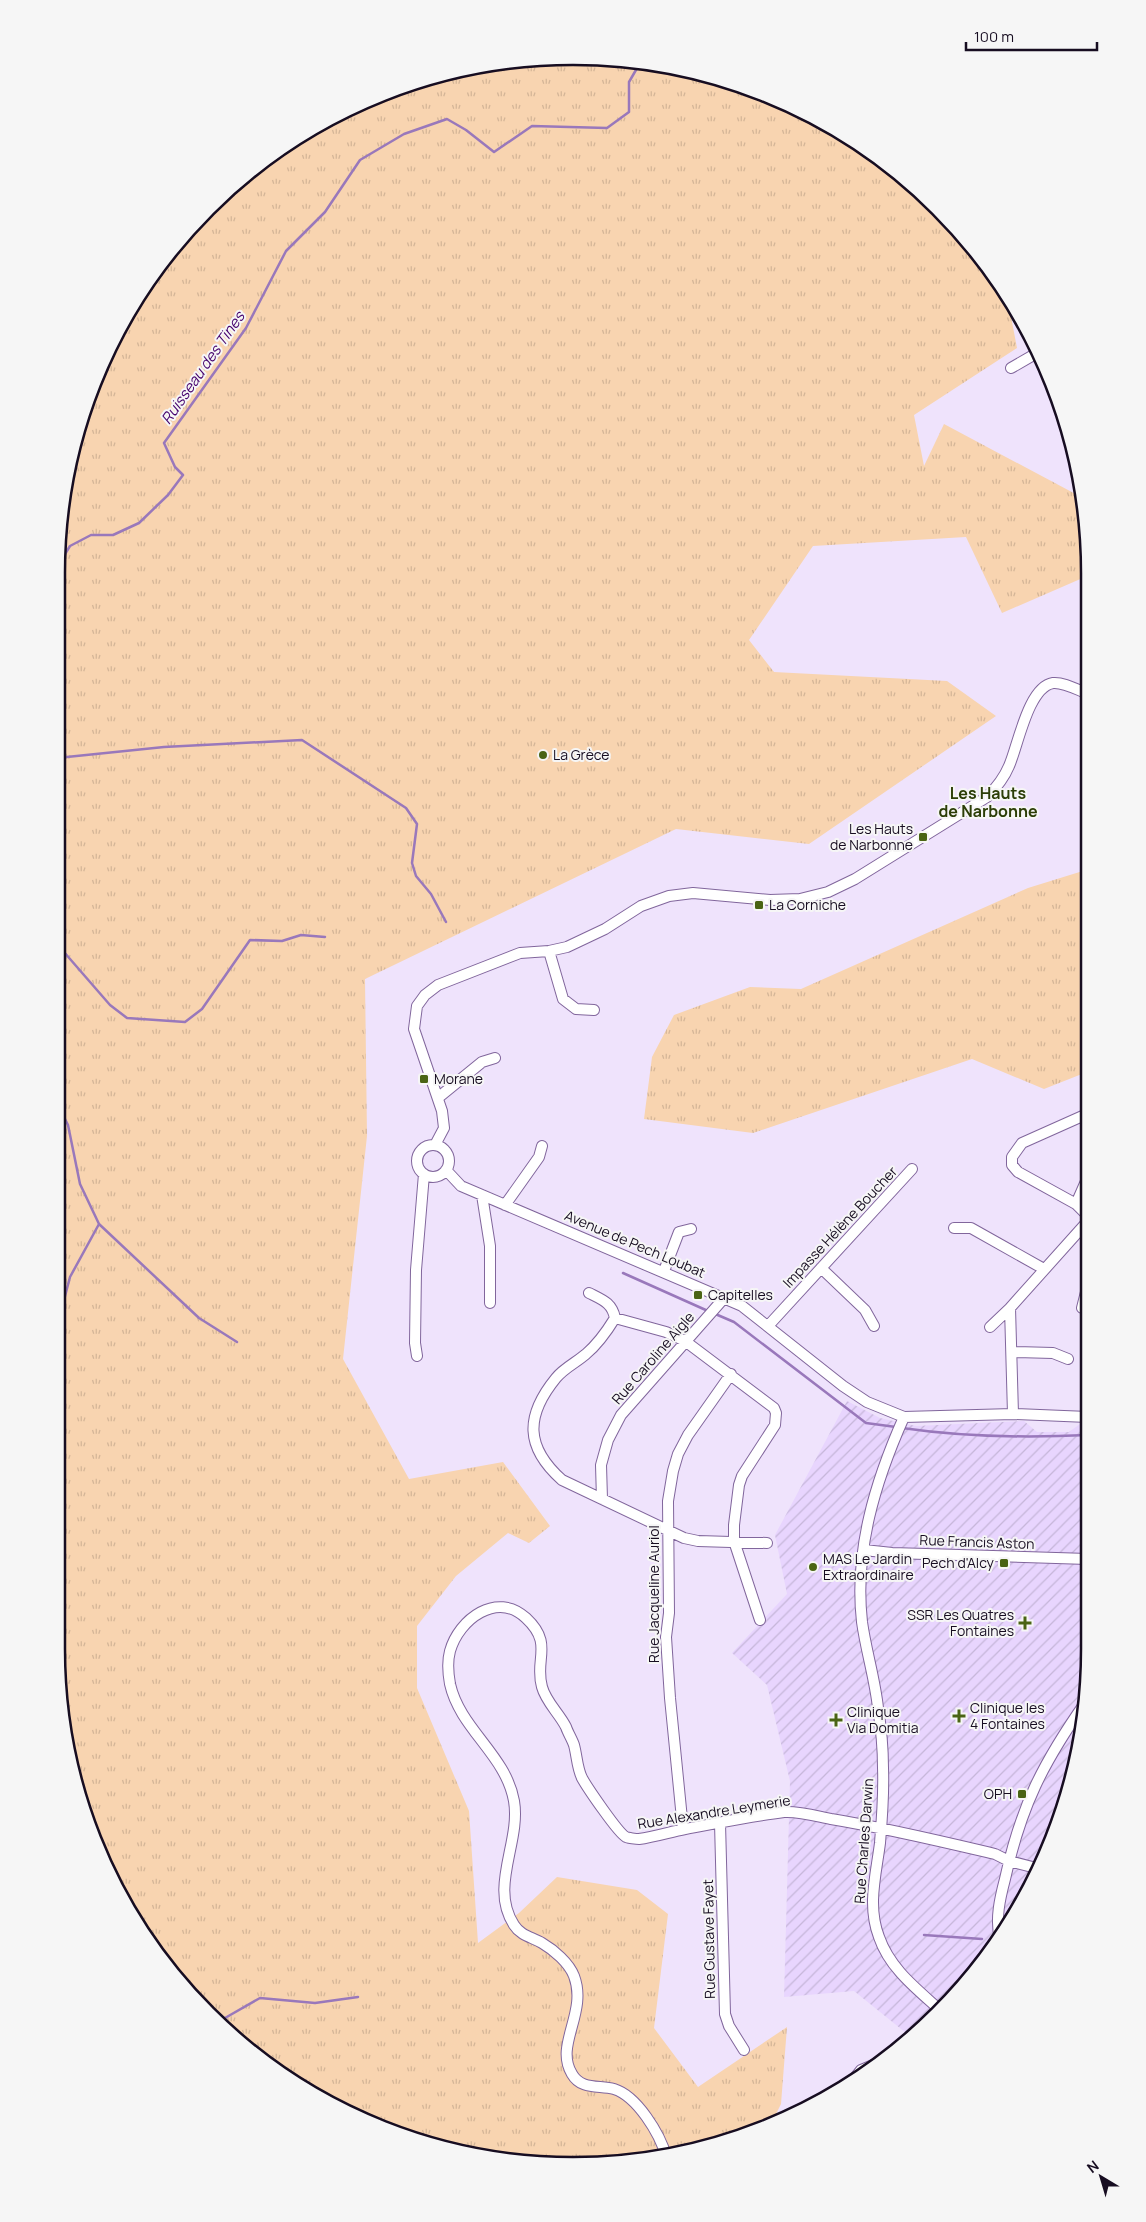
<svg xmlns="http://www.w3.org/2000/svg" width="1146" height="2222" viewBox="0 0 1146 2222" font-family="Manrope,sans-serif">
  <style>
    .industrial { fill: url(#industrial-furrows) }
    .grass { fill: url(#grass-tufts) }
    .lines { fill: none; stroke-linecap: round; stroke-linejoin: round }
    .stream { stroke: #9978bb; stroke-width: 2.5 }
    .minor-casing { stroke: #81669c; stroke-width: 12 }
    .minor { stroke: #fff; stroke-width: 10 }
    .poi-dot { fill: #4a6414; stroke: #f6f6f6; stroke-width: 2 }
    .labels { text-anchor: middle; stroke-width: 4; stroke-linejoin: round; paint-order: stroke }
    .poi-label { font-size: 14px; fill: #170d21; stroke: #f6f6f6; text-anchor: start }
    .street-label { font-size: 14px; fill: #170d21; stroke: #f6f6f6 }
    .water-label { font-size: 15px; font-style: italic; fill: #44006c; stroke: #f6f6f6 }
    .quarter-label { font-size: 16px; font-weight: bold; fill: #2c3e07; stroke: #f6f6f6 }
    .rim { fill: none; stroke: #170d21; stroke-width: 2.5 }
  </style>
  <defs>
    <pattern id="industrial-furrows" width="10" height="10" patternUnits="userSpaceOnUse" patternTransform="scale(1.25)"><rect width="10" height="10" fill="#e8d5fe"/><path d="M-1 1l2-2M0 10L10 0M9 11l2-2" fill="none" stroke="#c6b6d9"/></pattern>
    <pattern id="grass-tufts" width="24" height="20" patternUnits="userSpaceOnUse" patternTransform="scale(1.25)"><rect width="24" height="20" fill="#f8d4b0"/><path d="M3 7l-1-3M5 7V3M7 7l1-3M15 17l-1-3M17 17v-4M19 17l1-3" fill="none" stroke="#d4b597"/></pattern>
  </defs>
  <rect width="100%" height="100%" fill="#efe3fc"/>
  <path class="industrial" d="M 847,1401 L 880,1418 L 916,1426 L 1024,1421 L 1037,1432 L 1069,1432 L 1080,1424 L 1088,1425 L 1089,1683 L 1072,1782 L 1037,1877 L 1002,1936 L 939,2014 L 911,2037 L 854,1991 L 784,1997 L 790,1781 L 767,1685 L 732,1653 L 787,1594 L 775,1535 Z"/>
  <path class="grass" d="M 607,57 L 706,74 L 801,109 L 913,184 L 983,259 L 1008,301 L 1017,348 L 914,415 L 924,466 L 944,424 L 1083,498 L 1085,505 L 1085,577 L 1002,613 L 966,537 L 813,546 L 749,640 L 774,672 L 947,681 L 996,716 L 809,844 L 676,829 L 365,979 L 367,1136 L 343,1359 L 409,1479 L 503,1462 L 550,1526 L 529,1543 L 508,1533 L 456,1576 L 417,1626 L 417,1688 L 469,1811 L 478,1943 L 519,1913 L 557,1877 L 637,1890 L 668,1914 L 654,2028 L 698,2087 L 787,2027 L 781,2104 L 771,2124 L 707,2148 L 640,2161 L 539,2165 L 472,2156 L 376,2127 L 314,2096 L 232,2037 L 163,1964 L 125,1907 L 84,1815 L 66,1750 L 56,1649 L 57,539 L 74,440 L 109,345 L 163,259 L 232,185 L 314,126 L 407,84 L 505,61 Z
    M 1086,870 L 1087,1072 L 1044,1089 L 972,1059 L 753,1133 L 644,1119 L 652,1057 L 674,1015 L 750,987 L 801,989 L 1028,888 Z"/>
  <g class="lines">
    <path class="stream" d="M 57,567 L 70,546 L 91,535 L 113,535 L 139,523 L 168,495 L 183,475 L 175,467 L 164,443 L 246,328 L 286,251 L 325,212 L 360,160 L 404,134 L 447,119 L 466,130 L 494,152 L 532,126 L 607,128 L 629,112 L 629,82 L 640,63
      M 57,758 L 164,747 L 302,740 L 406,808 L 417,824 L 412,863 L 416,876 L 431,894 L 446,922
      M 57,944 L 110,1005 L 127,1018 L 185,1022 L 202,1009 L 250,940 L 282,941 L 301,935 L 325,937
      M 57,1103 L 68,1125 L 80,1184 L 99,1224 L 199,1318 L 237,1342
      M 623,1273 L 708,1311
      M 713,1313 L 734,1322 L 866,1423 L 896,1427
      M 57,1327 L 70,1277 L 99,1224
      M 902,1428 C 964,1437 1025,1438 1088,1435
      M 924,1935 L 982,1939
      M 216,2020 L 225,2018 L 260,1998 L 315,2003 L 358,1997"/>
    <g class="minor-casing">
      <path id="minor" d="M 1011,368 L 1037,353
        M 549,951 L 563,999 L 576,1009 L 594,1010
        M 439,1097 L 482,1062 L 495,1058
        M 1087,1114 L 1022,1143 L 1012,1157 L 1012,1165 L 1018,1172 L 1076,1204 L 1087,1215
        M 435,1145 L 444,1128 L 442,1111 L 414,1029 L 417,1006 L 425,995 L 438,985 L 520,953 L 549,951 L 567,947 L 605,929 L 641,906 L 669,896 L 693,893 L 770,900 L 800,899 L 828,892 L 855,879 L 987,797 C 996,788 1004,778 1009,766 C 1018,746 1028,687 1053,683 C 1063,682 1076,689 1086,693
        M417 1161a16 16 0 1 1 32 0a16 16 0 1 1-32 0Z
        M 446,1170 L 461,1186 L 742,1306 L 843,1386 L 867,1402 L 904,1417 L 1013,1414 L 1088,1417
        M 482,1195 L 490,1246 L 490,1303
        M 1076,1204 L 1087,1179
        M 505,1205 L 539,1157 L 542,1146
        M 954,1228 L 971,1228 L 1044,1269
        M 821,1268 L 865,1310 L 874,1326
        M 664,1271 L 679,1232 L 691,1229
        M 589,1293 C 603,1300 612,1303 615,1318 C 607,1331 598,1344 586,1354 C 577,1362 564,1368 556,1378 C 525,1416 525,1447 562,1480 L 684,1538 L 698,1541 L 767,1543
        M 1082,1308 L 1088,1284
        M 615,1318 L 666,1332 L 685,1341 L 774,1408 L 776,1413 L 775,1425 L 742,1476 L 739,1485 L 734,1525 L 734,1541 L 760,1620
        M 768,1326 L 912,1169
        M 990,1327 L 1010,1308
        M 1012,1352 L 1053,1353 L 1068,1359
        M 417,1356 L 415,1343 L 416,1270 L 424,1174
        M 1013,1414 L 1010,1308 L 1087,1222
        M 904,1417 C 875,1482 854,1551 862,1622 C 866,1651 875,1679 878,1708 C 881,1727 883,1748 883,1768 C 884,1793 882,1819 880,1843 C 876,1875 867,1906 879,1937 C 890,1969 917,1989 941,2011
        M 602,1499 L 601,1465 L 608,1440 L 621,1415 L 725,1297
        M 864,1550 L 892,1553 L 1088,1559
        M 720,1823 L 725,2014 L 729,2026 L 744,2050
        M 683,1829 L 670,1698 L 666,1637 L 669,1613 L 668,1501 L 673,1471 L 678,1454 L 688,1435 L 731,1374
        M 1000,1939 C 995,1919 1000,1898 1005,1879 C 1021,1806 1043,1763 1085,1703
        M 849,2085 L 861,2070 L 880,2062
        M 666,2156 C 660,2134 637,2096 614,2089 C 599,2085 581,2090 572,2074 C 554,2045 588,2013 574,1976 C 569,1963 554,1950 542,1943 C 532,1937 521,1936 514,1925 C 489,1887 521,1842 514,1801 C 506,1755 460,1729 450,1684 C 448,1673 447,1662 450,1651 C 459,1619 497,1591 526,1618 C 554,1644 534,1659 542,1687 C 546,1702 559,1713 566,1727 C 568,1733 572,1739 574,1745 C 577,1756 577,1768 582,1778 C 587,1787 618,1833 626,1837 C 627,1838 637,1839 639,1839 C 654,1837 670,1832 685,1829 C 718,1823 751,1816 784,1812 C 799,1811 816,1816 831,1819 C 886,1828 940,1841 995,1854 L 1009,1861 L 1040,1869"/>
    </g>
    <use href="#minor" class="minor"/>
  </g>
  <g class="poi-dot">
    <circle cx="543" cy="755" r="5"/>
    <rect x="918" y="832" width="10" height="10" rx="2.5"/>
    <rect x="754" y="900" width="10" height="10" rx="2.5"/>
    <rect x="419" y="1074" width="10" height="10" rx="2.5"/>
    <rect x="693" y="1290" width="10" height="10" rx="2.5"/>
    <rect x="999" y="1558" width="10" height="10" rx="2.5"/>
    <circle cx="813" cy="1567" r="5"/>
    <path d="M1022.5 1615.5h5v5h5v5h-5v5h-5v-5h-5v-5h5z"/>
    <path d="M956.5 1708.5h5v5h5v5h-5v5h-5v-5h-5v-5h5z"/>
    <path d="M833.5 1712.5h5v5h5v5h-5v5h-5v-5h-5v-5h5z"/>
    <rect x="1017" y="1789" width="10" height="10" rx="2.5"/>
  </g>
  <g class="labels">
    <g class="poi-label">
      <text x="553" y="760">La Grèce</text>
      <text x="913" y="834" text-anchor="end">Les Hauts<tspan x="913" dy="16">de Narbonne</tspan></text>
      <text x="769" y="910">La Corniche</text>
      <text x="434" y="1084">Morane</text>
      <text x="708" y="1300">Capitelles</text>
      <text x="823" y="1564">MAS Le Jardin<tspan x="823" dy="16">Extraordinaire</tspan></text>
      <text x="994" y="1568" text-anchor="end">Pech d'Alcy</text>
      <text x="1014" y="1620" text-anchor="end">SSR Les Quatres<tspan x="1014" dy="16">Fontaines</tspan></text>
      <text x="970" y="1713">Clinique les<tspan x="970" dy="16">4 Fontaines</tspan></text>
      <text x="847" y="1717">Clinique<tspan x="847" dy="16">Via Domitia</tspan></text>
      <text x="1012" y="1799" text-anchor="end">OPH</text>
    </g>
    <g class="street-label">
      <text transform="translate(840 1227) rotate(-47)" y="5">Impasse Hélène Boucher</text>
      <text transform="translate(635 1244) rotate(23)" y="5">Avenue de Pech Loubat</text>
      <text transform="translate(653 1358) rotate(-49)" y="5">Rue Caroline Aigle</text>
      <text transform="translate(977 1542) rotate(2)" y="5">Rue Francis Aston</text>
      <text transform="translate(654 1594) rotate(-90)" y="5">Rue Jacqueline Auriol</text>
      <text transform="translate(714 1812) rotate(-9)" y="5">Rue Alexandre Leymerie</text>
      <text transform="translate(864 1841) rotate(-86)" y="5">Rue Charles Darwin</text>
      <text transform="translate(709 1939) rotate(-91)" y="5">Rue Gustave Fayet</text>
    </g>
    <g class="water-label">
      <text transform="translate(203 368) rotate(-55)" y="5">Ruisseau des Tines</text>
    </g>
    <g class="quarter-label">
      <text x="988" y="799">Les Hauts<tspan x="988" dy="18">de Narbonne</tspan></text>
    </g>
  </g>
  <path d="M0 0H1146V2222H0ZM573 65H573A508 508 0 0 1 1081 573V1649A508 508 0 0 1 573 2157H573A508 508 0 0 1 65 1649V573A508 508 0 0 1 573 65Z" fill="#f6f6f6" fill-rule="evenodd"/>
  <path class="rim" d="M573 65H573A508 508 0 0 1 1081 573V1649A508 508 0 0 1 573 2157H573A508 508 0 0 1 65 1649V573A508 508 0 0 1 573 65Z"/>
  <g transform="translate(1101 2177) rotate(322)" stroke="#f6f6f6" stroke-width="4" paint-order="stroke">
  <path d="M0-4L9 19L0 12L-9 19Z" fill="#170d21"/>
  <text y="-8" font-size="14" font-weight="bold" text-anchor="middle" fill="#170d21">N</text>
  </g>
  <path d="M966 42v8h131v-8" fill="none" stroke="#170d21" stroke-width="2.5"/>
  <text x="974" y="42" font-size="15" fill="#170d21" stroke="#f6f6f6" stroke-width="4" paint-order="stroke">100 m</text>
</svg>
